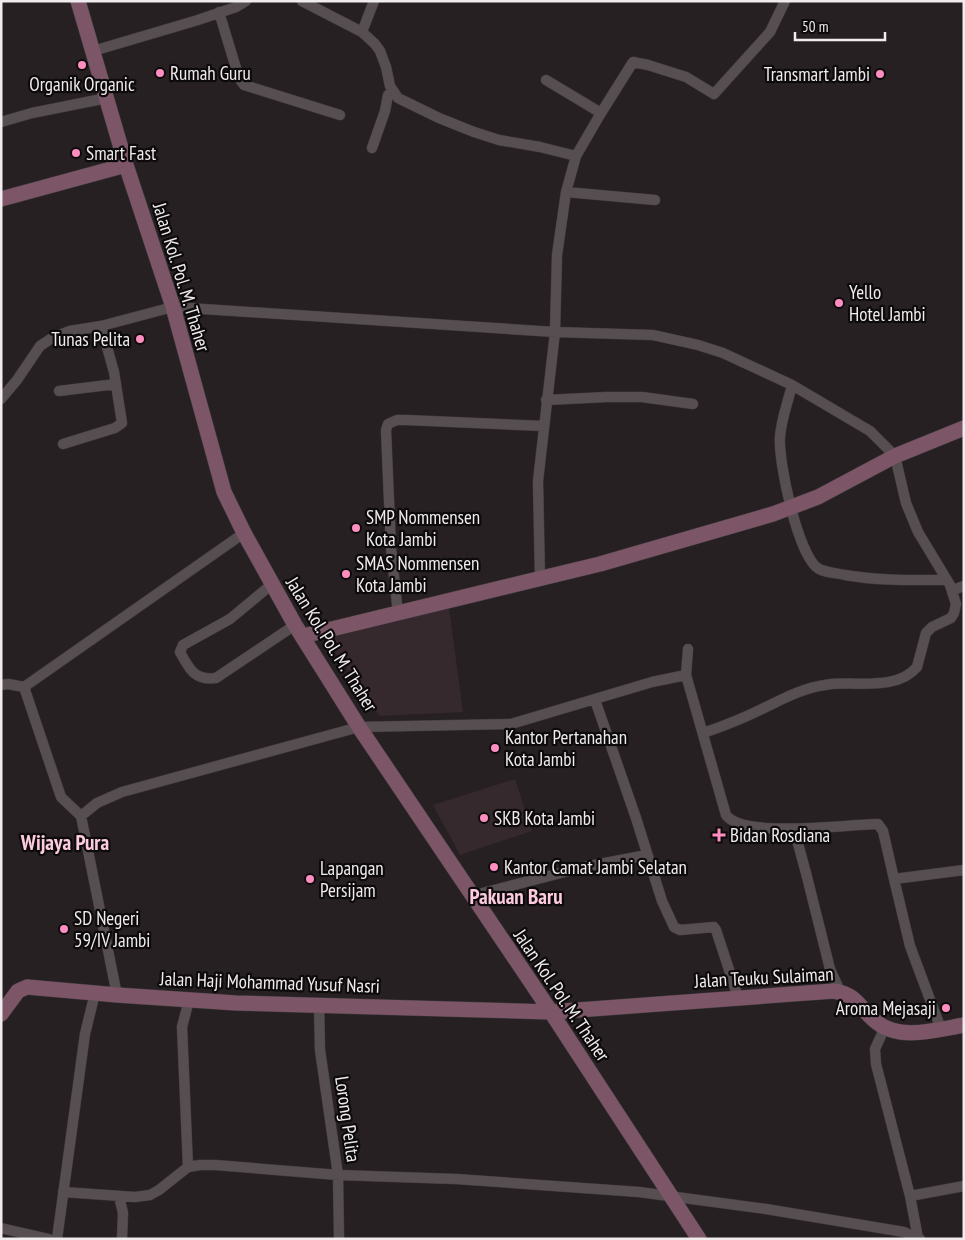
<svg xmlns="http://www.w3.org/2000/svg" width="965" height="1240" viewBox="0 0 965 1240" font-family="'PT Sans Narrow',sans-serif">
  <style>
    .built { fill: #36292e }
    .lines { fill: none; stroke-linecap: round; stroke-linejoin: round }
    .street-casing { stroke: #403b3e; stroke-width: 11 }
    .secondary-casing { stroke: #403b3e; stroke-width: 16 }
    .street { stroke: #564e51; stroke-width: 10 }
    .secondary { stroke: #7c5667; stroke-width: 15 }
    .poi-dot { fill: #fd8ebf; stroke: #0d0a0c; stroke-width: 2 }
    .labels { text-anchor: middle; stroke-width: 4.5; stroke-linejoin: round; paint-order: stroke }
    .poi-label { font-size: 19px; fill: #f0ebed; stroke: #0d0a0c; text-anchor: start }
    .street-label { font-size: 19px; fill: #f0ebed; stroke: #0d0a0c }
    .quarter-label { font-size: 21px; font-weight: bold; fill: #fccbde; stroke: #0d0a0c }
  </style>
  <rect width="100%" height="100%" fill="#272022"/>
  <path class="built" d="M 449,608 L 463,712 L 380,716 L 326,639 Z
    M 515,779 L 532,831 L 460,855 L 433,805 Z"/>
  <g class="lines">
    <g class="street-casing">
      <path id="street" d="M 302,1 L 362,32 L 375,44 L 380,51 L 386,67 L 390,86 L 398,98 L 439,118 L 474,132 L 499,140 L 540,147 L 576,156
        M 219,12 L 239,78 L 244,85 L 340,115
        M 362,32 L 374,1
        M 93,51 L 198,20 L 236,7 L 246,1
        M 601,113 L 633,62 L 648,65 L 686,77 L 714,94 L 770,32 L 785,1
        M 1,122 L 32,113 L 107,98
        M 372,148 L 385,111 L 388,95 L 393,91
        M 566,192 L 655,200
        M 792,385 C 788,402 781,420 780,437 C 778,461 798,557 819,569 C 827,573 837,573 845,575 C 879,581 913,580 947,580
        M 59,391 L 116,384
        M 1,399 L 17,380 L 40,346 L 52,338 L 70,331 L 101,326 L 173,307 L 555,332 L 653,335 L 698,345 L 723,353 L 792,385 L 870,431 L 895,456 L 906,503 L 918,532 L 950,585 L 956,604 L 954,613 L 951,618 L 932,627 L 926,633 L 917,667 C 896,692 853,680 825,685 C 803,688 783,699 764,708 C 744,718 724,726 703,733
        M 546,400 L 607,397 L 642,397 L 693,404
        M 63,444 L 115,428 L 122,423 L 114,372 L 101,326
        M 540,579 L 538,481 L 555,332 L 557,255 L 566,192 L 576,156 L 601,113 L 546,80
        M 271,585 L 230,619 L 183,645 L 180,652 C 189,669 195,681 216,678 L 295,625
        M 953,590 L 964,586
        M 398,614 L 391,548 L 386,430 L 388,424 L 397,420 L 406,420 L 544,426
        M 686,675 L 688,649
        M 1,685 L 8,684 L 24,687
        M 595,700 L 636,818 L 662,901 L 674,927 L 680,930 L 714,927 L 716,930 L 738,997
        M 81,816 L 97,803 L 122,792 L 359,727 L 511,724 L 652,682 L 686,675 L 726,815 C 743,839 849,824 878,824 L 883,831 L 894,879 L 964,870
        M 794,829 L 806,873 L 830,969 L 841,993
        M 894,879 L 910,946 L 941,1029
        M 471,896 L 584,867 L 647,855
        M 117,995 L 81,816 L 61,797 L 24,687 L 244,533
        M 319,1005 L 320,1050 L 338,1175 L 339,1239
        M 885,1027 L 875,1049 L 876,1064 L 910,1196 L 918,1238
        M 188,1167 L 182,1027 L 189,1000
        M 63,1192 L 135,1197 L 150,1195 L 159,1190 L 188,1167 L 200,1165 L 215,1165 L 338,1175 L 456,1179 L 639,1192 L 766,1209 L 904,1232 L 920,1239
        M 119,1196 L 123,1213 L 122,1239
        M 910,1196 L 964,1186
        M 1,1228 L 49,1239
        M 57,1239 L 85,1034 L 95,993"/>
    </g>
    <g class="secondary-casing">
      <path id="secondary" d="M 78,1 L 126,165 L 173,307 L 224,492 L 244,533 L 295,625 L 359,727 L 551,1012 L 699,1239
        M 1,199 L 126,165
        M 303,636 L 600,564 L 773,514 L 818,497 L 895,456 L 964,428
        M 1,1014 L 18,991 L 27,987 L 117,995 L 236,1003 L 551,1012 L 834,991 C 857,995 858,1006 874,1020 C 898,1042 935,1030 964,1025"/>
    </g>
    <use href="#street" class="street"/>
    <use href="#secondary" class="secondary"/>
  </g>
  <g class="poi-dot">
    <circle cx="82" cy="65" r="5"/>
    <circle cx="160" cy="73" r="5"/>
    <circle cx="880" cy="74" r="5"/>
    <circle cx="76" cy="153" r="5"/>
    <circle cx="839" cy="303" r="5"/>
    <circle cx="140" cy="339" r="5"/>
    <circle cx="356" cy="528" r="5"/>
    <circle cx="346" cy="574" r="5"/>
    <circle cx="495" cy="748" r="5"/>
    <circle cx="484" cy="818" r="5"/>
    <path d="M716.5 827.5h5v5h5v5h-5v5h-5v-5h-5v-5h5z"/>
    <circle cx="494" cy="867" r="5"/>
    <circle cx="310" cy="879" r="5"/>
    <circle cx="64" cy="929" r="5"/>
    <circle cx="946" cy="1008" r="5"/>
  </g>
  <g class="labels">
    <g class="poi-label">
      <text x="170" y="80">Rumah Guru</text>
      <text x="870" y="81" text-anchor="end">Transmart Jambi</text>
      <text x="82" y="91" text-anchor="middle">Organik Organic</text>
      <text x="86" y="160">Smart Fast</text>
      <text x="849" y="299">Yello<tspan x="849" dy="22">Hotel Jambi</tspan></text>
      <text x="130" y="346" text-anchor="end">Tunas Pelita</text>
      <text x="366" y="524">SMP Nommensen<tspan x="366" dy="22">Kota Jambi</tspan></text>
      <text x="356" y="570">SMAS Nommensen<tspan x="356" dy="22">Kota Jambi</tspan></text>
      <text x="505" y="744">Kantor Pertanahan<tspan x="505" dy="22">Kota Jambi</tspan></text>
      <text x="494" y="825">SKB Kota Jambi</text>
      <text x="730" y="842">Bidan Rosdiana</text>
      <text x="504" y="874">Kantor Camat Jambi Selatan</text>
      <text x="320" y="875">Lapangan<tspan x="320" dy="22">Persijam</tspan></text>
      <text x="74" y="925">SD Negeri<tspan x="74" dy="22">59/IV Jambi</tspan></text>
      <text x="936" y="1015" text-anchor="end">Aroma Mejasaji</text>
    </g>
    <g class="street-label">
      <text transform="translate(182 277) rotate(73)" y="7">Jalan Kol. Pol. M. Thaher</text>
      <text transform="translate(332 644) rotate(58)" y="7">Jalan Kol. Pol. M. Thaher</text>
      <text transform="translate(764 977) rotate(-3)" y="7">Jalan Teuku Sulaiman</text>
      <text transform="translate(270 982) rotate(2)" y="7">Jalan Haji Mohammad Yusuf Nasri</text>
      <text transform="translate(562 995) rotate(56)" y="7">Jalan Kol. Pol. M. Thaher</text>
      <text transform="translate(348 1119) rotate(82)" y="7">Lorong Pelita</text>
    </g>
    <g class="quarter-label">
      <text x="65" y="850">Wijaya Pura</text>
      <text x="516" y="904">Pakuan Baru</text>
    </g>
  </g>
  <rect width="965" height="1240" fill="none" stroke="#f0ebed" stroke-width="5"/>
  <path d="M795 32v8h90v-8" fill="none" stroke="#f0ebed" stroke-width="2.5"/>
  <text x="802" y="32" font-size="15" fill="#f0ebed" stroke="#0d0a0c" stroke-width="4" paint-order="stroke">50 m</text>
</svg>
